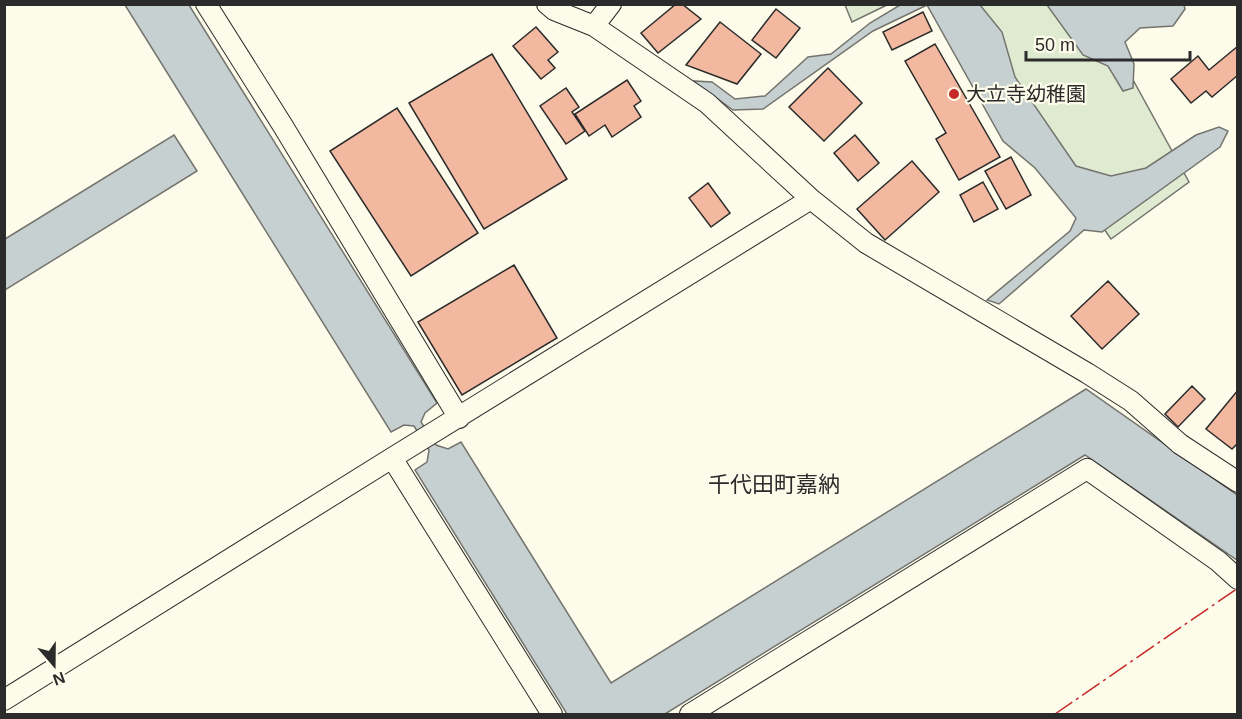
<svg xmlns="http://www.w3.org/2000/svg" width="1242" height="719" viewBox="0 0 1242 719" font-family="Arial,'Noto Sans JP',sans-serif">
  <style>
    .green { fill: #deebd1; stroke: #74746e; stroke-width: 1.5 }
    .water { fill: #c7d0d0; stroke: #74746e; stroke-width: 1.5 }
    .building { fill: #f2b8a0; stroke: #2b2b2b; stroke-width: 1.5 }
    .lines { fill: none; stroke-linecap: round; stroke-linejoin: round }
    .street-casing { stroke: #2b2b2b; stroke-width: 22 }
    .street { stroke: #fdfbea; stroke-width: 20 }
    .power { stroke: #c62828; stroke-width: 1.5; stroke-dasharray: 21 4.5 3 4.5; stroke-linecap: butt }
    .poi-dot { fill: #c62828; stroke: #fdfbea; stroke-width: 2 }
    .labels { text-anchor: middle; stroke-width: 4.5; stroke-linejoin: round; paint-order: stroke }
    .poi-label { font-size: 20px; fill: #2b2b2b; stroke: #fdfbea; text-anchor: start }
    .quarter-label { font-size: 22px; fill: #2b2b2b; stroke: #fdfbea }
  </style>
  <rect width="100%" height="100%" fill="#fdfbea"/>
  <path class="green" d="M 845,5 L 887,5 L 852,22 Z
    M 948,5 L 1092,5 L 1189,182 L 1111,239 Z"/>
  <path class="water" d="M 125,5 L 189,5 L 437,403 L 425,413 L 421,422 L 436,445 L 448,449 L 461,442 L 611,683 L 1086,389 L 1237,495 L 1237,560 L 1085,455 L 665,714 L 567,714 L 415,470 L 427,462 L 429,450 L 414,426 L 404,425 L 391,432 Z
    M 900,5 L 980,5 L 1002,32 L 1015,77 L 1076,166 L 1111,176 L 1146,168 L 1196,135 L 1219,127 L 1228,131 L 1220,147 L 1102,232 L 1084,230 L 999,304 L 987,300 L 1070,231 L 1076,218 L 1035,168 L 1003,141 L 927,5 L 873,31 L 763,109 L 733,110 L 693,81 L 712,82 L 735,99 L 765,96 L 808,57 L 831,54 L 870,23 Z
    M 1184,5 L 1185,9 L 1173,26 L 1140,28 L 1125,42 L 1134,64 L 1133,88 L 1123,91 L 1108,66 L 1083,55 L 1047,5 Z
    M 174,135 L 197,171 L 5,290 L 5,239 Z"/>
  <path class="building" d="M 676,4 L 682,4 L 701,19 L 658,53 L 641,33 Z
    M 776,9 L 800,28 L 776,58 L 752,40 Z
    M 923,12 L 932,31 L 892,50 L 883,32 Z
    M 720,22 L 761,54 L 737,84 L 686,65 Z
    M 536,27 L 558,52 L 548,60 L 555,68 L 541,79 L 513,46 Z
    M 935,44 L 1000,157 L 959,180 L 936,139 L 946,133 L 905,61 Z
    M 1238,46 L 1238,75 L 1212,97 L 1206,91 L 1191,103 L 1171,79 L 1198,56 L 1209,70 Z
    M 492,54 L 567,179 L 484,229 L 409,103 Z
    M 828,68 L 862,103 L 824,141 L 789,107 Z
    M 627,80 L 641,101 L 634,106 L 641,117 L 612,137 L 605,125 L 589,136 L 575,114 Z
    M 566,88 L 579,107 L 572,112 L 585,131 L 566,144 L 540,106 Z
    M 397,108 L 478,233 L 411,276 L 330,151 Z
    M 855,135 L 879,163 L 858,181 L 834,153 Z
    M 1011,157 L 1031,195 L 1006,209 L 985,171 Z
    M 912,161 L 939,192 L 885,240 L 857,209 Z
    M 983,182 L 998,209 L 974,222 L 960,195 Z
    M 708,183 L 730,213 L 711,227 L 689,198 Z
    M 514,265 L 557,338 L 462,395 L 418,322 Z
    M 1108,281 L 1139,314 L 1102,349 L 1071,316 Z
    M 1192,386 L 1205,399 L 1178,427 L 1165,414 Z
    M 1238,390 L 1238,443 L 1232,449 L 1206,429 Z"/>
  <g class="lines">
    <g class="street-casing">
      <path id="street" d="M 206,4 L 283,126 L 459,418
        M 547,4 L 554,10 L 594,26 L 707,103 L 811,199 L 866,243 L 1087,373 L 1131,401 L 1180,444 L 1238,482
        M 594,26 L 611,4
        M 392,458 L 552,714
        M 4,700 L 392,458 L 811,199
        M 690,714 L 1087,469 L 1218,561 L 1238,579"/>
    </g>
    <use href="#street" class="street"/>
    <path class="power" d="M 1055,714 L 1238,588"/>
  </g>
  <circle class="poi-dot" cx="954" cy="94" r="6"/>
  <g class="labels">
    <g class="poi-label">
      <text x="966" y="101">大立寺幼稚園</text>
    </g>
    <g class="quarter-label">
      <text x="774" y="492">千代田町嘉納</text>
    </g>
  </g>
  <rect width="1242" height="719" fill="none" stroke="#2b2b2b" stroke-width="12"/>
  <g transform="translate(54 665) rotate(160)" stroke="#fdfbea" stroke-width="4.5" paint-order="stroke">
  <path d="M0-4.5L10 22L0 15L-10 22Z" fill="#2b2b2b"/>
  <text y="-9" font-size="16" font-weight="bold" text-anchor="middle" fill="#2b2b2b">N</text>
  </g>
  <path d="M1026 51v9h164v-9" fill="none" stroke="#2b2b2b" stroke-width="3"/>
  <text x="1035" y="51" font-size="18" fill="#2b2b2b" stroke="#fdfbea" stroke-width="4.5" paint-order="stroke">50 m</text>
</svg>
